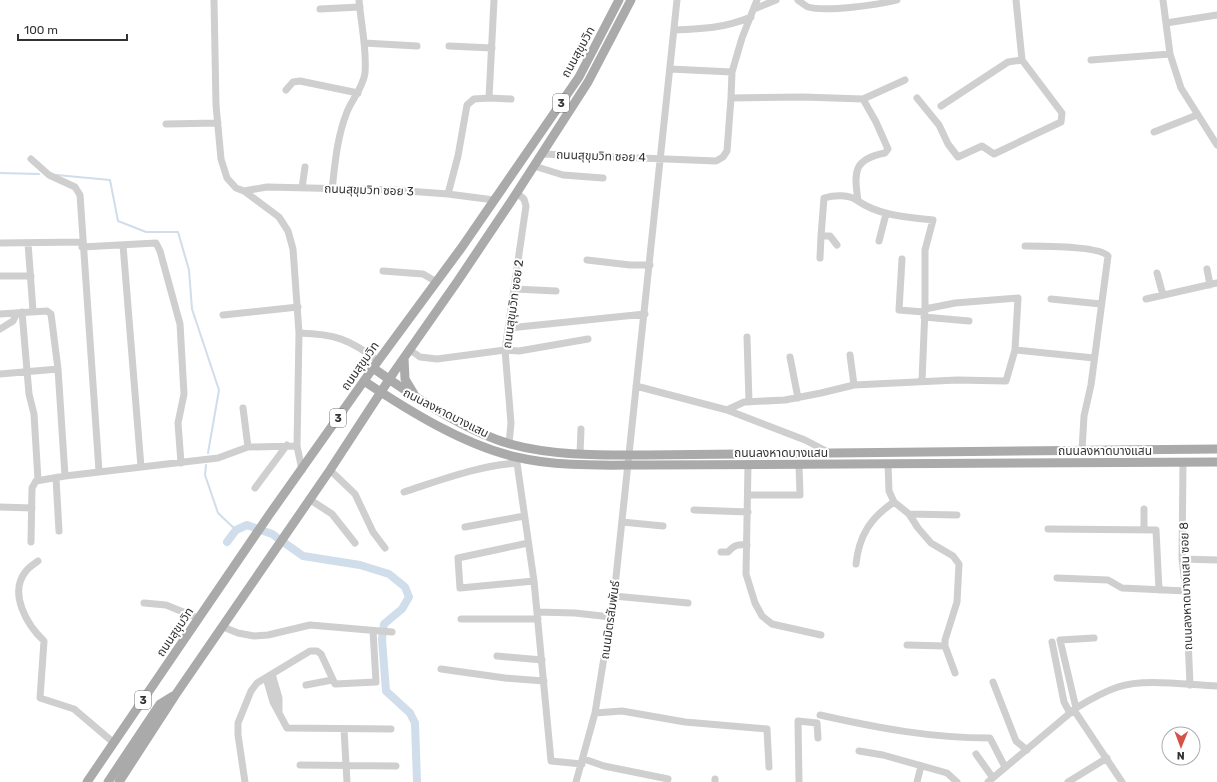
<svg xmlns="http://www.w3.org/2000/svg" width="1217" height="782" viewBox="0 0 1217 782" font-family="Rubik,'Noto Sans Thai',sans-serif">
  <style>
    .lines { fill: none; stroke-linecap: round; stroke-linejoin: round }
    .stream { stroke: #d0ddeb; stroke-width: 2 }
    .canal { stroke: #d0ddeb; stroke-width: 8 }
    .minor { stroke: #cfcfcf; stroke-width: 7 }
    .major { stroke: #aaa; stroke-width: 9 }
    .labels { text-anchor: middle; stroke-width: 4; stroke-linejoin: round; paint-order: stroke }
    .shield { fill: #fff; stroke: #707070; stroke-width: 1 }
    .shield-label { font-size: 11px; font-weight: bold; fill: #323232 }
    .street-label { font-size: 12px; fill: #323232; stroke: #fff }
  </style>
  <rect width="100%" height="100%" fill="#fff"/>
  <g class="lines">
    <path class="stream" d="M 0,173 L 39,174
      M 57,175 L 110,180 L 118,221 L 146,232 L 178,232 L 189,270 L 192,309 L 219,390 L 208,453
      M 206,465 L 205,475 L 218,513 L 236,530"/>
    <path class="canal" d="M 227,542 L 236,530 L 247,525 L 272,534 L 303,556 L 360,565 L 389,574 L 405,587 L 409,597 L 402,609 L 384,624 L 382,639 L 386,691 L 410,713 L 415,723 L 417,782"/>
    <path class="minor" d="M 214,0 L 216,105 L 221,159 L 227,178 L 236,188 L 244,191 L 279,217 L 288,231 L 293,249 L 299,333 L 297,446 L 302,470
      M 757,0 L 742,38 L 732,72 L 731,98 L 803,97 L 863,99 L 905,80
      M 798,0 C 801,2 805,6 808,7 C 825,12 879,5 897,0
      M 1163,0 L 1170,54 L 1181,88 L 1217,145
      M 320,9 L 360,7
      M 754,9 L 776,0
      M 1166,23 L 1217,15
      M 674,30 C 702,29 725,28 751,17
      M 364,43 L 417,46
      M 449,46 L 492,48
      M 1091,60 L 1170,54
      M 670,69 L 732,72
      M 286,90 L 293,82 L 300,81 L 358,93
      M 489,98 L 511,99
      M 917,98 L 939,125 L 948,144 L 958,157 L 982,146 L 994,154 L 1061,122 L 1062,113 L 1022,60 L 1016,0
      M 863,99 L 876,122 L 888,149 L 885,153 C 853,159 854,172 858,201 C 880,216 907,217 933,220 L 925,250 L 925,309 L 922,381
      M 941,106 L 1008,62 L 1022,60
      M 166,124 L 218,123
      M 1154,132 L 1197,115
      M 542,154 L 716,161 L 723,157 L 727,151 L 731,98
      M 31,159 L 49,175 L 75,187 L 80,195 L 99,471
      M 534,166 L 563,175 L 603,178
      M 302,188 L 305,167
      M 332,190 C 335,163 337,137 347,112 C 352,99 363,88 365,73 C 367,49 361,24 359,0
      M 244,191 L 267,187 L 394,190 L 448,194 L 494,200
      M 448,194 L 458,156 L 467,105 L 474,99 L 489,98 L 494,0
      M 821,236 L 824,198 C 834,195 849,194 858,201
      M 879,241 L 886,214
      M 0,243 L 82,242
      M 28,243 L 33,311
      M 123,245 L 141,467
      M 1025,246 C 1040,246 1100,246 1108,256 L 1091,385 L 1084,416 L 1082,450
      M 82,247 L 156,243 L 160,251 L 180,324 L 184,394 L 178,423 L 181,463
      M 820,258 L 821,236 L 830,236 L 837,245
      M 902,259 L 899,310 L 924,312
      M 587,260 L 630,265 L 650,265
      M 1207,269 L 1210,285
      M 383,271 L 423,274 L 435,281
      M 1157,273 L 1163,295
      M 0,276 L 31,276
      M 515,289 L 556,291
      M 1051,299 L 1101,304
      M 1146,299 L 1217,283
      M 22,312 L 29,394 L 34,414 L 38,480
      M 0,314 L 47,311 L 51,314 L 58,369 L 65,476
      M 223,315 L 298,307
      M 924,317 L 969,321
      M 509,328 L 645,314
      M 0,329 L 13,321 L 17,313
      M 299,333 C 334,334 350,339 378,361
      M 747,337 L 749,402
      M 410,350 L 420,357 L 437,359 L 505,350 L 519,351 L 588,339
      M 1015,350 L 1094,358
      M 850,355 L 854,385
      M 790,357 L 798,398
      M 0,374 L 58,369
      M 636,386 L 727,410 L 805,440 L 830,453
      M 243,408 L 248,447
      M 727,410 L 744,402 L 785,400 L 821,393 L 854,385 L 957,380 L 1006,381 L 1015,350 L 1018,298 L 955,303 L 925,309
      M 509,444 L 511,423 L 505,350 L 526,206 L 524,199 L 517,193
      M 580,454 L 581,429
      M 517,458 L 517,463 L 534,581 L 551,761 L 582,764
      M 1183,463 L 1182,559 L 1186,591 L 1190,685
      M 888,464 L 889,491 L 894,502 L 909,514 L 918,528 L 931,543 L 953,556 L 959,564 L 957,602 L 945,640 L 945,646 L 955,673
      M 748,465 L 746,574 L 755,603 L 762,616 L 772,624 L 821,635
      M 330,470 L 355,494 L 373,532 L 385,548
      M 56,478 L 59,531
      M 255,488 L 287,445
      M 404,492 C 441,480 477,466 517,463
      M 748,495 L 800,495 L 799,465
      M 309,499 L 332,514 L 355,543
      M 0,507 L 32,508
      M 1144,509 L 1144,530
      M 694,510 L 748,512
      M 909,514 L 957,515
      M 622,522 L 663,526
      M 465,527 L 524,516
      M 1048,529 L 1156,530 L 1159,590
      M 31,542 L 32,488 L 36,481 L 65,476 L 218,458 L 248,447 L 297,446
      M 528,543 L 458,558 L 460,588 L 534,581
      M 721,552 L 728,552 C 734,545 738,544 747,545
      M 1182,559 L 1217,560
      M 38,561 C 34,564 29,567 26,571 C 8,593 27,625 44,641 L 40,698 L 74,709 L 114,743
      M 856,564 C 859,536 870,518 894,502
      M 1057,578 L 1108,580 L 1122,588 L 1186,591
      M 614,596 L 688,603
      M 144,603 L 166,605 L 198,618
      M 537,612 L 575,613 L 611,617
      M 461,619 L 538,619
      M 223,627 L 238,633 L 254,636 L 268,635 L 310,625 L 392,632
      M 1052,642 L 1064,702 L 1070,713
      M 907,645 L 945,646
      M 497,656 L 542,660
      M 441,669 L 505,678 L 544,681
      M 272,674 L 279,698 L 279,711
      M 266,678 L 273,702 L 287,728 L 391,729
      M 993,682 L 1016,741 L 1027,750
      M 306,685 L 332,680
      M 1076,708 L 1060,640 L 1094,638
      M 1074,710 L 1122,782
      M 595,713 L 622,711 L 685,722 L 767,729 L 769,767
      M 820,715 C 878,728 930,738 990,738 L 1005,767
      M 344,729 L 347,782
      M 859,751 L 883,755 L 947,773 L 957,782
      M 976,754 L 993,778
      M 584,759 L 604,766 L 668,779
      M 300,765 L 396,766
      M 245,782 L 238,735 L 238,723 L 251,691 L 257,683 L 310,651 L 317,651 L 321,654 L 335,684 L 376,682 L 373,631
      M 576,782 L 595,713 L 614,596 L 677,0
      M 715,782 L 715,779
      M 799,782 L 798,721 L 817,723 L 818,738
      M 917,782 L 921,766
      M 988,782 L 1076,708 C 1089,700 1103,692 1118,687 C 1143,678 1189,685 1217,686
      M 1068,782 L 1107,758"/>
    <path class="major" d="M 404,358 L 405,379 L 414,394
      M 373,368 C 411,395 465,431 510,444 C 554,456 600,455 646,455 L 1217,449
      M 364,381 C 409,411 464,445 516,457 C 557,467 603,465 645,465 L 1217,462
      M 87,782 L 269,515 L 378,361 L 462,247 L 579,77 L 619,0
      M 108,782 L 160,704 L 173,696
      M 119,782 L 176,694 L 330,470 L 394,372 L 457,282 L 512,200 L 588,82 L 631,0"/>
  </g>
  <g class="labels">
    <g class="shield">
      <rect x="553" y="94" width="16" height="18" rx="3"/>
      <rect x="330" y="409" width="16" height="18" rx="3"/>
      <rect x="135" y="691" width="16" height="18" rx="3"/>
    </g>
    <g class="shield-label">
      <text x="561" y="107">3</text>
      <text x="338" y="422">3</text>
      <text x="143" y="704">3</text>
    </g>
    <g class="street-label">
      <text transform="translate(578 52) rotate(-61)" y="4">ถนนสุขุมวิท</text>
      <text transform="translate(601 156) rotate(2)" y="4">ถนนสุขุมวิท ซอย 4</text>
      <text transform="translate(369 190) rotate(2)" y="4">ถนนสุขุมวิท ซอย 3</text>
      <text transform="translate(513 304) rotate(-82)" y="4">ถนนสุขุมวิท ซอย 2</text>
      <text transform="translate(360 366) rotate(-55)" y="4">ถนนสุขุมวิท</text>
      <text transform="translate(446 413) rotate(27)" y="4">ถนนลงหาดบางแสน</text>
      <text x="1105" y="455">ถนนลงหาดบางแสน</text>
      <text x="781" y="457">ถนนลงหาดบางแสน</text>
      <text transform="translate(1186 586) rotate(-92)" y="4">ถนนลงหาดบางแสน ซอย 8</text>
      <text transform="translate(610 620) rotate(-82)" y="4">ถนนมิตรสัมพันธ์</text>
      <text transform="translate(175 632) rotate(-56)" y="4">ถนนสุขุมวิท</text>
    </g>
  </g>
  <g transform="translate(1181 746) rotate(181)"><circle r="19" fill="#ffffff" stroke="#adadad"/>
  <path d="M0-3L7 15L0 10L-7 15Z" fill="#d65147"/>
  <text y="-6" font-size="11" font-weight="bold" text-anchor="middle" fill="#323232">N</text>
  </g>
  <path d="M18 34v6h109v-6" fill="none" stroke="#323232" stroke-width="2"/>
  <text x="24" y="34" font-size="12" fill="#323232" stroke="#ffffff" stroke-width="3" paint-order="stroke">100 m</text>
</svg>
